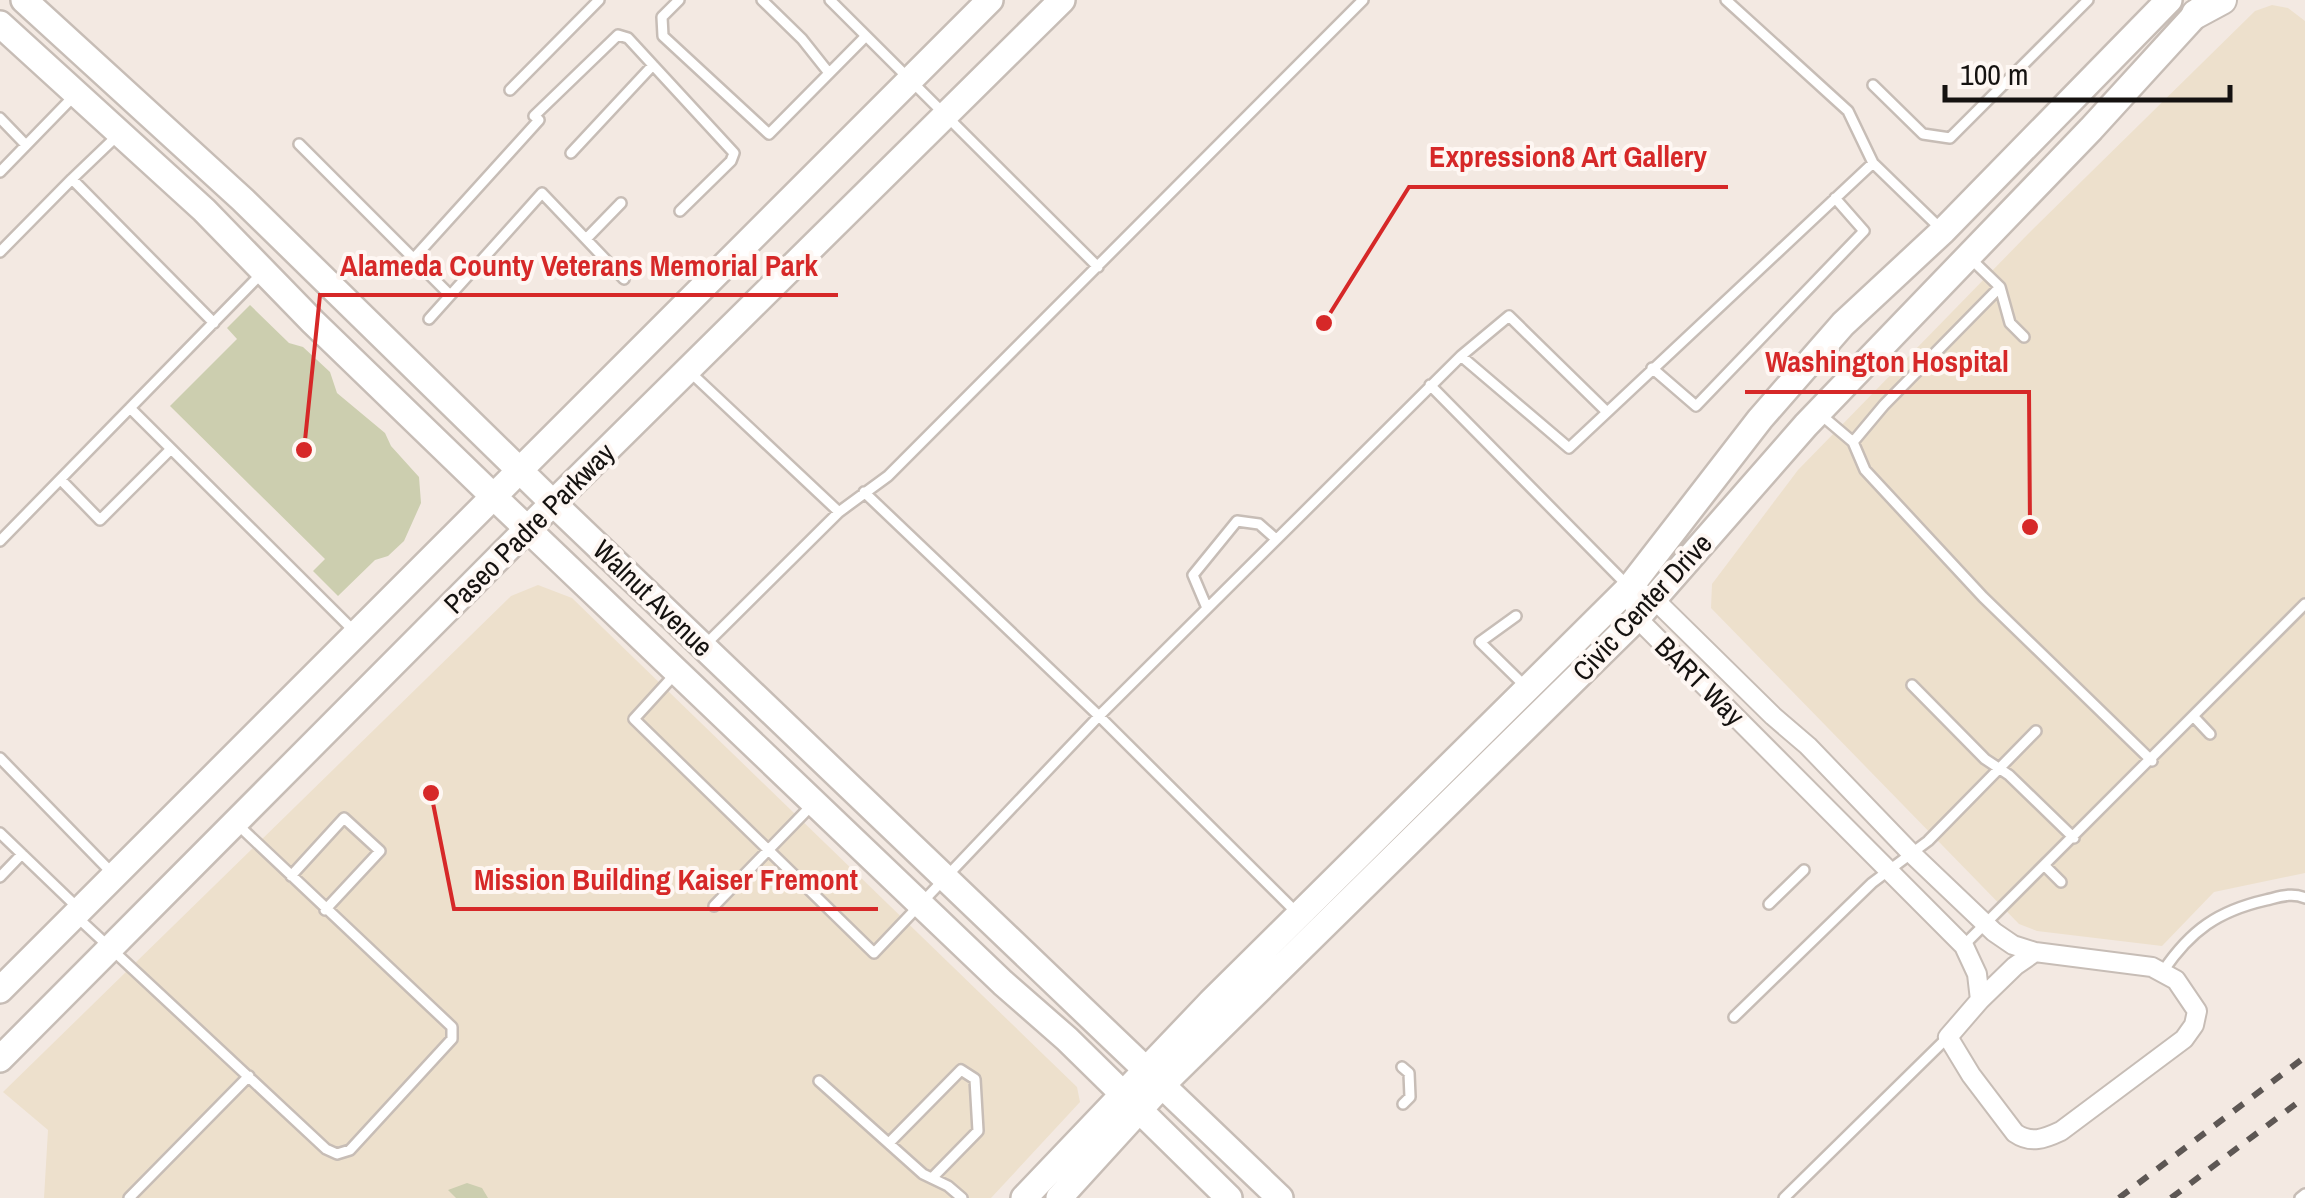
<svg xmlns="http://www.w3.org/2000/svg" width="2305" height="1198" viewBox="0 0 2305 1198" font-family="'Archivo Narrow',sans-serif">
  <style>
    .medical { fill: #ede0cc }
    .green { fill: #ccceaf }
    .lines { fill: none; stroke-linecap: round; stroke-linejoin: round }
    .service-casing { stroke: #c7bdb6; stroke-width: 14 }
    .minor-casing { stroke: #c7bdb6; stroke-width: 22 }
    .secondary-casing { stroke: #c7bdb6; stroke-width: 30 }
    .primary-casing { stroke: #c7bdb6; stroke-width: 32 }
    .service { stroke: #fff; stroke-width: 9 }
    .minor { stroke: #fff; stroke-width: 18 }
    .secondary { stroke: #fff; stroke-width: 25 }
    .primary { stroke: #fff; stroke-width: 28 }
    .rail { stroke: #5d5754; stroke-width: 6; stroke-dasharray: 12 12; stroke-linecap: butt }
    .labels { text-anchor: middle; stroke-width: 8; stroke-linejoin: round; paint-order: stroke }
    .street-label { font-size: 28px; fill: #151210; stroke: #fef7f3 }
    .leader { fill: none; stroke: #d62828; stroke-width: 4 }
    .callout-dot { fill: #d62828; stroke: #fef7f3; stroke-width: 4 }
    .callout-label { font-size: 30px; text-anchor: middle; font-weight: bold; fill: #d62828; stroke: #fef7f3; stroke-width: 8; stroke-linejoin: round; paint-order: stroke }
  </style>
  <rect width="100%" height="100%" fill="#f3e9e2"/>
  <path class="medical" d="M 2272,5 L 2288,8 L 2305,21 L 2305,873 L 2214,892 L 2162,946 L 2037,931 L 2019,924 L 1711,608 L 1712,584 L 1798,470 L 2028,234 L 2255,11 Z
    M 538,585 L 572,598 L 1077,1087 L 1080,1102 L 991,1198 L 44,1198 L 48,1130 L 3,1092 L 511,596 Z"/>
  <path class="green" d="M 250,305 L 289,343 L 303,347 L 330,372 L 337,393 L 385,433 L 391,446 L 419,477 L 421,503 L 404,541 L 388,556 L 375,560 L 338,596 L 313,571 L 325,559 L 170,406 L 237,339 L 227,328 Z
    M 467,1183 L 482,1188 L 488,1198 L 456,1198 L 448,1190 Z"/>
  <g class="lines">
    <g class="service-casing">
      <path id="service" d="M 679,0 L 662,17 L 663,36 L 769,134 L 866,36
        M 762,0 L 802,39 L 829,73
        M 830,0 L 1098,267
        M 1726,0 L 1848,111 L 1873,163 L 1941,229
        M 1873,85 L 1923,134 L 1950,138 L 2088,0
        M 510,90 L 599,0
        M 534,116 L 618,35 L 628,38 L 734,153 L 731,161 L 680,211
        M 0,118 L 26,145
        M 119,134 L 72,179 L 214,323
        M 299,144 L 449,294
        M 571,153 L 653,65
        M 0,172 L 73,97
        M 586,239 L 621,203
        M 0,252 L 72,179
        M 414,258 L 539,120
        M 2000,287 L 2010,323 L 2024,337
        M 429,319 L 542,193 L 624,279
        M 1461,356 L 1509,316 L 1606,411
        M 1652,368 L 1696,406 L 1864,231 L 1835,198
        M 690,372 L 839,512
        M 1430,385 L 1628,586
        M 130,408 L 355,632
        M 1820,414 L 1853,442 L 1865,470 L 1983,597 L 2152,761
        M 1853,442 L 1884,405 L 2000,287 L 1969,257
        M 61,480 L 100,520 L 171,449
        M 864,492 L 1099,716 L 1296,912
        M 0,541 L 262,273
        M 1207,608 L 1193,575 L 1237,521 L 1259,524 L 1276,539
        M 1516,616 L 1480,642 L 1524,685
        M 706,644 L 839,512 L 888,476 L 1363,0
        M 676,673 L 634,719 L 874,953 L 1099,716 L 1461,356 L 1569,448 L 1873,163
        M 1912,685 L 1985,759 L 2009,775 L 2074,838
        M 2194,717 L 2210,734
        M 0,758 L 113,874
        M 0,833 L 78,908
        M 2046,867 L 2061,882
        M 291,876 L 344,818 L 380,851 L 325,910
        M 0,877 L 22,854
        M 1769,904 L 1804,870
        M 714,906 L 813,804
        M 77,917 L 326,1149 L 337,1154 L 350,1150 L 452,1039 L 452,1027 L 237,824
        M 1964,945 L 2305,604
        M 2163,971 C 2191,930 2218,911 2266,900 C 2279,897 2292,892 2305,898
        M 1734,1017 L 1872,883 L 1928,841 L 2036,731
        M 1402,1067 L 1409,1073 L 1410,1097 L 1403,1104
        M 819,1081 L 923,1174 L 948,1186 L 962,1198
        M 889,1143 L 961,1070 L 975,1079 L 978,1131 L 932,1178
        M 129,1198 L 249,1076
        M 1784,1198 L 1948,1037
        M 2300,1198 L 2305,1194"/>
    </g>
    <g class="minor-casing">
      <path id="minor" d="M 1630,587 L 1654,599 L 1773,716 L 1808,746 L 1911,853 L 1994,932 L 2013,945 L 2035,952 L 2152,967 L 2176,980 L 2197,1011 L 2194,1025 L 2184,1039 L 2061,1131 C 2044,1139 2031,1144 2015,1133 L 1971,1075 L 1948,1037 L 1980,1000 L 1977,974 L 1964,946 L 1637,618 Z
        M 1980,1000 L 2015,966 L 2035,952"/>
    </g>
    <g class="secondary-casing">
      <path id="secondary" d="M 24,0 L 243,200 L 553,503 L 1280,1198
        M 0,24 L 204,210 L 313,322 L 494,497 L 1003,983 L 1067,1039 L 1229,1198
        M 0,990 L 990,0
        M 0,1059 L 553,503 L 1062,0
        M 1024,1198 L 1211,1002 L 1630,587 L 1760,419 L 1843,324 L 1943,231 L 2169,0
        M 1059,1198 L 1162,1085 L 1637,618 L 1806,425 L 2091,129 L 2208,1"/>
    </g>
    <g class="primary-casing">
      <path id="primary" d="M 2196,14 L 2222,0"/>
    </g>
    <use href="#service" class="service"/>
    <use href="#minor" class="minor"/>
    <use href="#secondary" class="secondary"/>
    <use href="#primary" class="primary"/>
    <path class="rail" d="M 2119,1198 L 2305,1057
      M 2171,1198 L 2305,1097"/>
  </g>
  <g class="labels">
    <g class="street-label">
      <text transform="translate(529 528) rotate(-45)" y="10">Paseo Padre Parkway</text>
      <text transform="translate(653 598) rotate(44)" y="10">Walnut Avenue</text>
      <text transform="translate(1642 607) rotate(-47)" y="10">Civic Center Drive</text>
      <text transform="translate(1700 681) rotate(45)" y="10">BART Way</text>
    </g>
  </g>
  <path class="leader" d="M1324 323L1409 187H1728M304 450L320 295H838M2030 527L2029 392H1745M431 793L454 909H878"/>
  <g class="callout-dot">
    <circle cx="1324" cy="323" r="10"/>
    <circle cx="304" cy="450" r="10"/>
    <circle cx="2030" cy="527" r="10"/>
    <circle cx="431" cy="793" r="10"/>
  </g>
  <g class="callout-label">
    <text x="1568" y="167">Expression8 Art Gallery</text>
    <text x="579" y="276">Alameda County Veterans Memorial Park</text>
    <text x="1887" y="372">Washington Hospital</text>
    <text x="666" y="890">Mission Building Kaiser Fremont</text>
  </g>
  <path d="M1945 85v15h285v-15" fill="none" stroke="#151210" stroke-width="5"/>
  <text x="1960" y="85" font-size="30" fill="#151210" stroke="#fef7f3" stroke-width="8" paint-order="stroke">100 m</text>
</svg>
